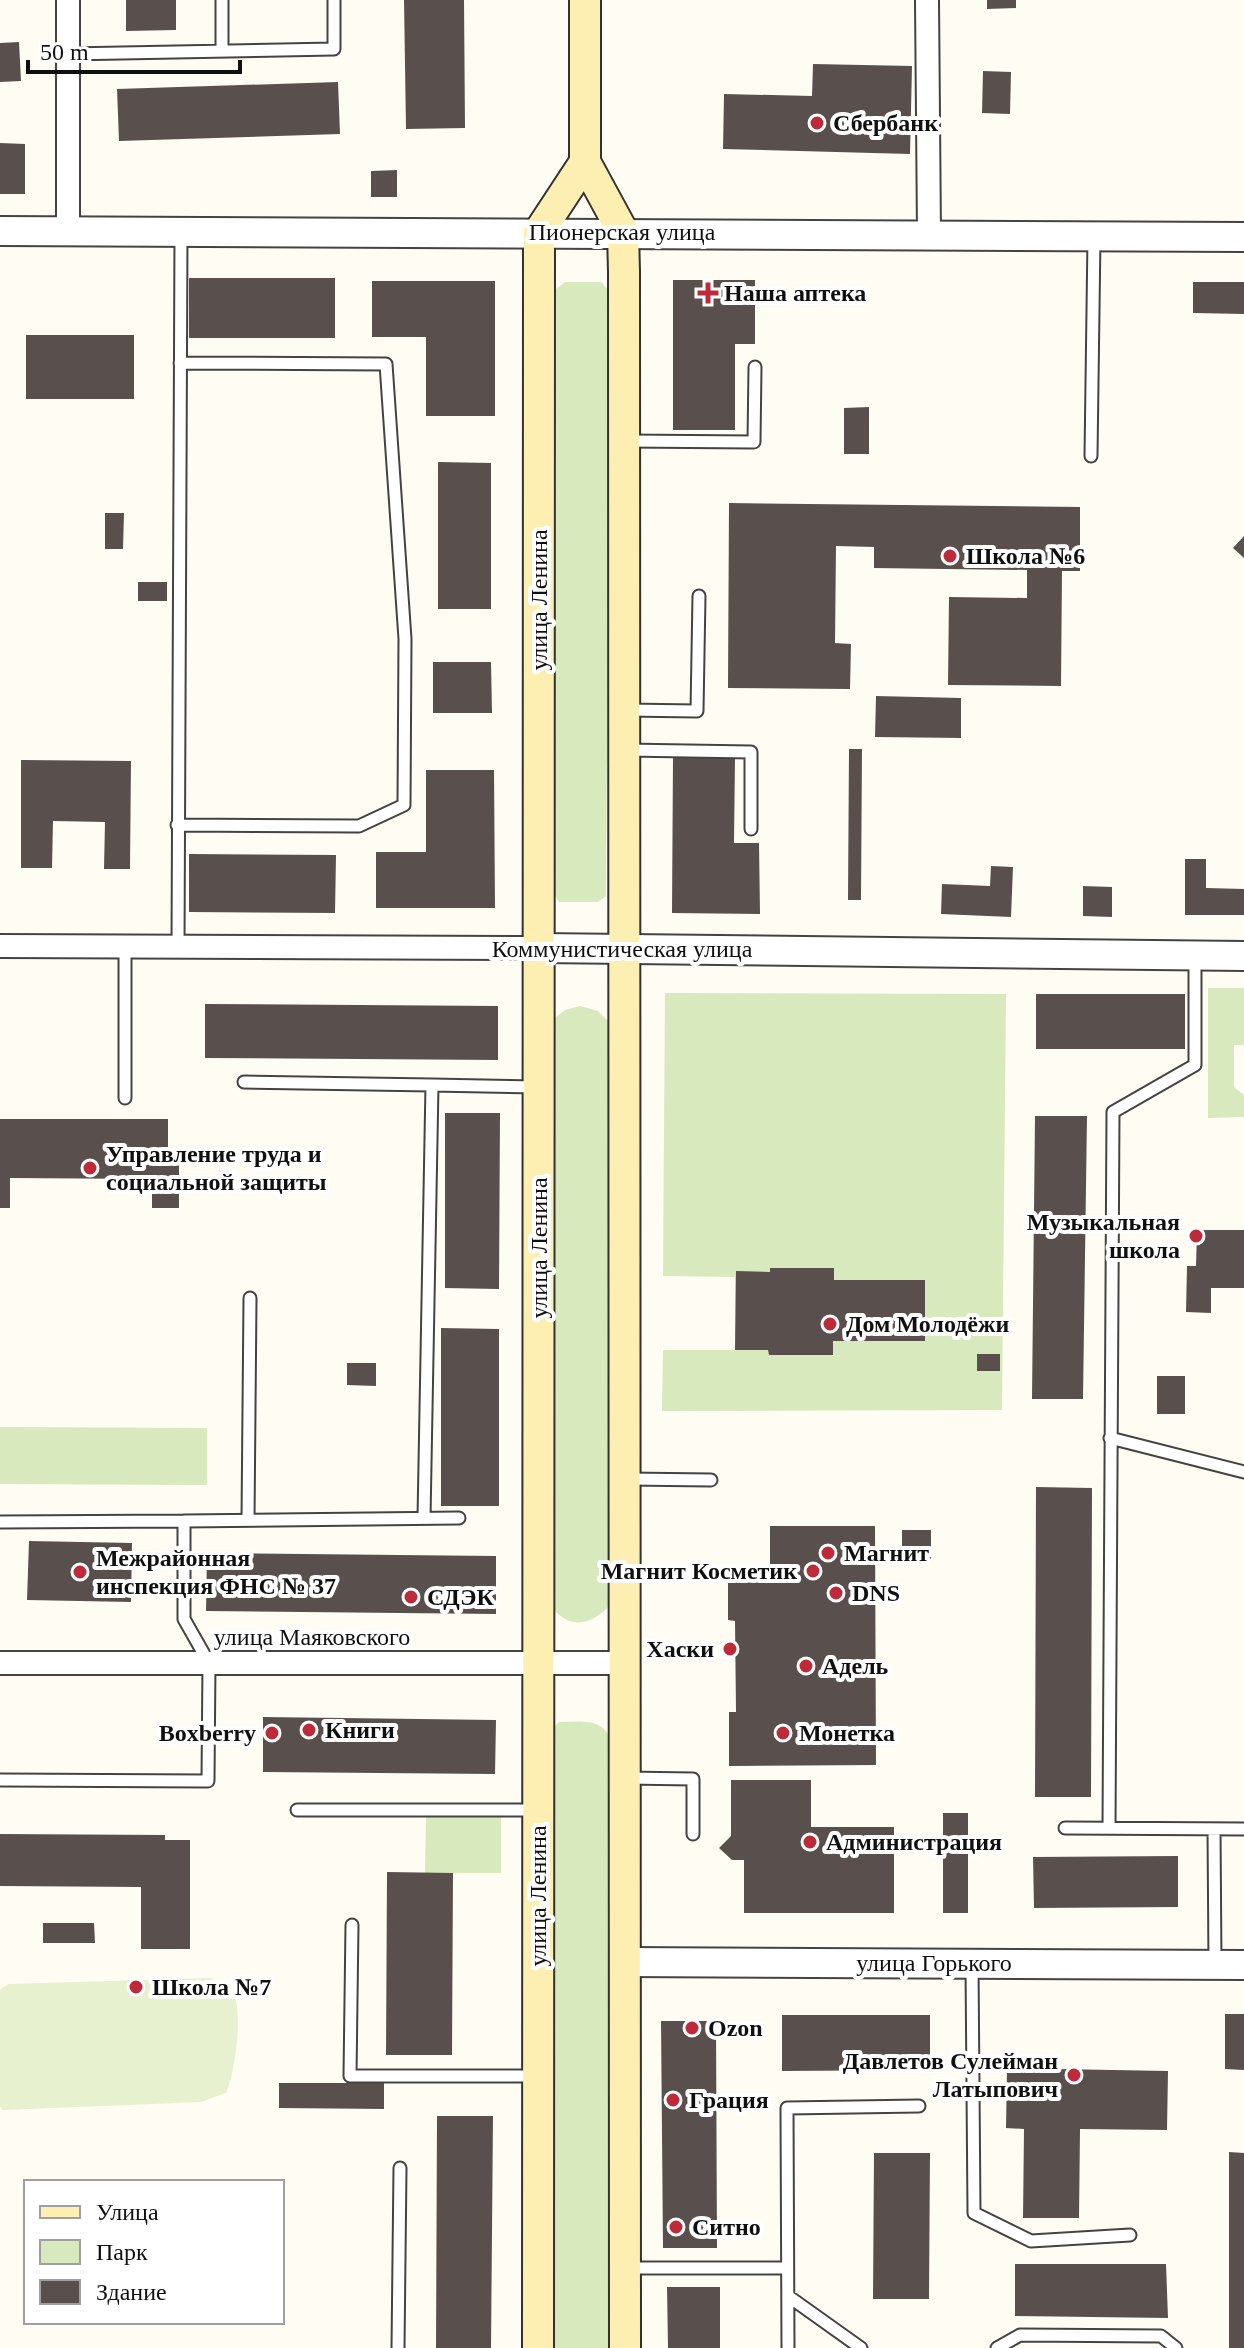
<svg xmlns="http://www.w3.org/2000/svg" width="1244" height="2348" viewBox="0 0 1244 2348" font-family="'Times New Roman',serif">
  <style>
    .green { fill: #d7e9bd }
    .pitch { fill: #e7f0cf }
    .building { fill: #59504d }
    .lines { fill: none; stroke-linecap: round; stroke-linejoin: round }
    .service-casing { stroke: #434343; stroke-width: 15 }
    .minor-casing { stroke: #434343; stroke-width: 26 }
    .tertiary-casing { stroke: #434343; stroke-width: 32 }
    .secondary-casing { stroke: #323232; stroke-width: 34 }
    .service { stroke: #fff; stroke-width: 11 }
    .minor { stroke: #fff; stroke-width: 22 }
    .tertiary { stroke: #fff; stroke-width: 28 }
    .secondary { stroke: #fcefb1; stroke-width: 30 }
    .poi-dot { fill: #bd2b3b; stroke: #fff; stroke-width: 3 }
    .labels { text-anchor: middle; stroke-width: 8; stroke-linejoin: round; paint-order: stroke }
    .poi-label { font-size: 24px; font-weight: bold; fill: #101010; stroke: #fff; text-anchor: start }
    .street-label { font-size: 24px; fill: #101010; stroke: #fff }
  </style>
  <rect width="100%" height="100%" fill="#fffcf3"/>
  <path class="green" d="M 565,282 L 601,282 L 610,292 L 606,896 L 598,902 L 559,902 L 554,894 L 556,289 Z
    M 1208,988 L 1244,988 L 1244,1045 L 1234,1045 L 1234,1087 L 1244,1095 L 1244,1117 L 1208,1118 Z
    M 665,993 L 1006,994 L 1002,1410 L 662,1411 L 663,1350 L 735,1350 L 735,1277 L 663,1276 Z
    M 580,1006 L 598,1011 L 610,1023 L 611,1604 C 592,1625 570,1631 551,1606 L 552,1020 L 565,1010 Z
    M 0,1427 L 207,1428 L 207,1485 L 0,1484 Z
    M 559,1722 C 580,1722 602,1717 611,1740 L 610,2348 L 546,2348 L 552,1729 Z
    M 426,1817 L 501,1817 L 501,1873 L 425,1873 Z"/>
  <path class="pitch" d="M 211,1978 C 221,1984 231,1987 235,1998 C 242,2019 235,2073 226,2093 L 201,2102 L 3,2110 L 0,2107 L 0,1989 L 9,1984 Z"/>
  <path class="building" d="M 126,0 L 176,0 L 176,30 L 126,31 Z
    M 404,0 L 464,0 L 465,128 L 406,129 Z
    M 987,0 L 1016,0 L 1016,8 L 987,9 Z
    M 19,42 L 21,81 L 0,82 L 0,43 Z
    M 813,64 L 912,66 L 910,154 L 723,149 L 724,94 L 812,96 Z
    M 983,71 L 1011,72 L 1010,114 L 982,113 Z
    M 338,82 L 340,134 L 119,141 L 117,89 Z
    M 0,143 L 25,144 L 25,194 L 0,194 Z
    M 397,170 L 397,197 L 371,197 L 371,171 Z
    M 189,278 L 335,278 L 335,338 L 189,338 Z
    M 673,280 L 755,280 L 755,344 L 735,344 L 735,430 L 673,430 Z
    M 372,281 L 495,281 L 495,416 L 426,416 L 426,337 L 372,337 Z
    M 1193,282 L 1244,282 L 1244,314 L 1193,313 Z
    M 26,335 L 134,335 L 134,399 L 26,399 Z
    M 869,407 L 869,454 L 844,454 L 844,408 Z
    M 438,462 L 491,463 L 491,609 L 438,609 Z
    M 729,503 L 1080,507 L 1080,571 L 1062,571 L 1061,686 L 948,685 L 949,597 L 1027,598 L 1027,570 L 874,568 L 874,547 L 836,546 L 835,643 L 851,644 L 850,689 L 728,688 Z
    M 105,513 L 124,513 L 123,549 L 105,549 Z
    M 1244,536 L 1244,558 L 1233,548 Z
    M 138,582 L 167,582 L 167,601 L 138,601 Z
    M 433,662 L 491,662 L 492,713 L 433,713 Z
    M 876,696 L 961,698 L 961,738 L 875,737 Z
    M 849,749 L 862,749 L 861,900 L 848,900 Z
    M 673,757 L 735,758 L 734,843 L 759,843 L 760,914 L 672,913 Z
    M 21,760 L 131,761 L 130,869 L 104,869 L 105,822 L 53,821 L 52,868 L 21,868 Z
    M 426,770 L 494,770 L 495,908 L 376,908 L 376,852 L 426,852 Z
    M 189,854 L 336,855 L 335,913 L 189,912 Z
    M 1185,859 L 1206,859 L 1206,888 L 1244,889 L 1244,915 L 1185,915 Z
    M 991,866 L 1013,867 L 1011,917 L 941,914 L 942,884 L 990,886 Z
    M 1083,886 L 1112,887 L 1112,917 L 1083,916 Z
    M 1036,994 L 1185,994 L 1185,1049 L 1036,1049 Z
    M 205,1004 L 498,1006 L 498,1060 L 205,1058 Z
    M 445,1113 L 500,1113 L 499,1289 L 445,1288 Z
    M 1035,1116 L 1087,1116 L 1083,1399 L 1032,1399 Z
    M 0,1119 L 168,1119 L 168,1158 L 179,1158 L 179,1208 L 152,1208 L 152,1179 L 10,1178 L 10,1208 L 0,1208 Z
    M 1197,1230 L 1244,1230 L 1244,1288 L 1211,1288 L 1211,1313 L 1186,1312 L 1187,1266 L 1196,1266 Z
    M 770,1268 L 834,1268 L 834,1280 L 925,1280 L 925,1341 L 833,1341 L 833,1355 L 769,1355 L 768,1350 L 735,1350 L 736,1271 L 770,1272 Z
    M 441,1328 L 499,1329 L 499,1506 L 441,1506 Z
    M 977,1354 L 1000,1354 L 1000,1371 L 977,1371 Z
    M 347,1363 L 376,1363 L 376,1386 L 347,1385 Z
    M 1157,1376 L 1185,1376 L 1185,1414 L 1157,1414 Z
    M 1036,1487 L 1092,1488 L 1091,1797 L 1035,1797 Z
    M 770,1526 L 875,1526 L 876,1765 L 729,1766 L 729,1712 L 736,1712 L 735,1621 L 728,1620 L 728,1573 L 770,1573 Z
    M 902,1530 L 931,1530 L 931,1559 L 902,1559 Z
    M 29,1541 L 132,1543 L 131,1602 L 27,1600 Z
    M 207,1553 L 496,1556 L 496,1614 L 206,1611 Z
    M 263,1717 L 496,1720 L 495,1774 L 263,1772 Z
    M 731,1780 L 811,1780 L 811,1827 L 894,1827 L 894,1913 L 744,1913 L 744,1860 L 732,1860 L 719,1848 L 731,1836 Z
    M 943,1813 L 968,1813 L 968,1913 L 943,1913 Z
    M 0,1834 L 165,1835 L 165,1840 L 190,1840 L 190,1949 L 141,1949 L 141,1887 L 0,1886 Z
    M 1178,1856 L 1178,1907 L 1034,1908 L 1033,1857 Z
    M 387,1872 L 453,1873 L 452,2055 L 386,2055 Z
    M 43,1923 L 94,1923 L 95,1943 L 43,1943 Z
    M 1225,2014 L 1244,2014 L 1244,2070 L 1225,2069 Z
    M 782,2015 L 930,2015 L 930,2070 L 782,2071 Z
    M 661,2021 L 716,2021 L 717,2248 L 663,2248 Z
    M 1007,2068 L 1168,2071 L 1167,2130 L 1080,2129 L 1079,2218 L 1023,2218 L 1024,2129 L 1006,2128 Z
    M 279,2083 L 384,2083 L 384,2109 L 279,2108 Z
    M 437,2116 L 493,2116 L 491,2348 L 436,2348 Z
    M 1229,2152 L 1244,2153 L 1244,2348 L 1229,2348 Z
    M 874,2153 L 930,2153 L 929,2299 L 873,2299 Z
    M 1015,2264 L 1166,2264 L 1168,2318 L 1015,2316 Z
    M 667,2287 L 720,2287 L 720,2348 L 668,2348 Z"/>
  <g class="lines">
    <g class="service-casing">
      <path id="service" d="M 222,0 L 222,51
        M 68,54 L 334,49 L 334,0
        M 625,441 L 754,442 L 755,367
        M 1091,456 L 1094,237
        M 625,710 L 697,711 L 699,596
        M 625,750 L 751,752 L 751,829
        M 177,825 L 359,826 L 404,805 L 405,639 L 386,364 L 180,363
        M 178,947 L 181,234
        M 244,1082 L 432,1085
        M 125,1098 L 125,947
        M 1110,1438 L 1244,1472
        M 627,1479 L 711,1480
        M 424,1518 L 432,1085 L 538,1087
        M 248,1520 L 250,1298
        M 0,1522 L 184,1521
        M 625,1778 L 693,1779 L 693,1834
        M 0,1780 L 208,1781 L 209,1663 L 184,1619 L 184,1521 L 459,1518
        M 297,1810 L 538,1810
        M 1065,1828 L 1244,1829
        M 1109,1828 L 1113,1112 L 1195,1065 L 1195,956
        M 1214,1829 L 1215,1964
        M 352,1925 L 350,2076 L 535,2076
        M 972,1964 L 974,2213 L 1031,2241 L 1130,2235
        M 625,2268 L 787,2268
        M 788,2296 L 861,2348
        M 398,2348 L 400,2168
        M 788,2348 L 787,2108 L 919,2106
        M 997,2348 L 1020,2335 L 1161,2336 L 1176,2348"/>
    </g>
    <g class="minor-casing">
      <path id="minor" d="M 68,0 L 68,232
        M 927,0 L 929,234
        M 0,946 L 539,948
        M 0,1663 L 625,1663"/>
    </g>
    <g class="tertiary-casing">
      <path id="tertiary" d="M 0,231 L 1244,237
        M 539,948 L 1244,956
        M 625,1962 L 1244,1965"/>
    </g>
    <g class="secondary-casing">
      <path id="secondary" d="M 585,162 L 623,232 L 624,272 L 625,2348
        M 538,2348 L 539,232 L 585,162 L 585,0"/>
    </g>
    <use href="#service" class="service"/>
    <use href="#minor" class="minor"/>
    <use href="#tertiary" class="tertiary"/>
    <use href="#secondary" class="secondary"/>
  </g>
  <g class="poi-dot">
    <circle cx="817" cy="123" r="8"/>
    <path d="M704 281h8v8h8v8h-8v8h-8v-8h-8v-8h8z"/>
    <circle cx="950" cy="556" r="8"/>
    <circle cx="90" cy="1168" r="8"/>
    <circle cx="1196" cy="1236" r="8"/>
    <circle cx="830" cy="1324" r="8"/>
    <circle cx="828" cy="1553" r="8"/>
    <circle cx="813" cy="1571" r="8"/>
    <circle cx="80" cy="1572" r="8"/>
    <circle cx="836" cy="1593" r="8"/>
    <circle cx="411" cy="1597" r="8"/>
    <circle cx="730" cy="1649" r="8"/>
    <circle cx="806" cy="1666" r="8"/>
    <circle cx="309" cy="1730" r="8"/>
    <circle cx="272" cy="1733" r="8"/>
    <circle cx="783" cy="1733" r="8"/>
    <circle cx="810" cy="1842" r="8"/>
    <circle cx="136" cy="1987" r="8"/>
    <circle cx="692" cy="2028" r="8"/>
    <circle cx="1074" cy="2075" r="8"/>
    <circle cx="673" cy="2100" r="8"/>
    <circle cx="676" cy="2227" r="8"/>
  </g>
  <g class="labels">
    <g class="poi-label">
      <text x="833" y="131">Сбербанк</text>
      <text x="724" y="301">Наша аптека</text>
      <text x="966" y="564">Школа №6</text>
      <text x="106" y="1162">Управление труда и<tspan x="106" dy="28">социальной защиты</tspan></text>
      <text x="1180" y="1230" text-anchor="end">Музыкальная<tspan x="1180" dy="28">школа</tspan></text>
      <text x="846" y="1332">Дом Молодёжи</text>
      <text x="844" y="1561">Магнит</text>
      <text x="96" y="1566">Межрайонная<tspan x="96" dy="28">инспекция ФНС № 37</tspan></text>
      <text x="797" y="1579" text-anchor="end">Магнит Косметик</text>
      <text x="852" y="1601">DNS</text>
      <text x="427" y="1605">СДЭК</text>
      <text x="714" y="1657" text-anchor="end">Хаски</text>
      <text x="822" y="1674">Адель</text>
      <text x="325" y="1738">Книги</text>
      <text x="256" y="1741" text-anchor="end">Boxberry</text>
      <text x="799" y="1741">Монетка</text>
      <text x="826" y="1850">Администрация</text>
      <text x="152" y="1995">Школа №7</text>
      <text x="708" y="2036">Ozon</text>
      <text x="1058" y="2069" text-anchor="end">Давлетов Сулейман<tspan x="1058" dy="28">Латыпович</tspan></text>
      <text x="689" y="2108">Грация</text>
      <text x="692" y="2235">Ситно</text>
    </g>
    <g class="street-label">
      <text x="622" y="240">Пионерская улица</text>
      <text transform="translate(539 600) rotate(-90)" y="8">улица Ленина</text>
      <text x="622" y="957">Коммунистическая улица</text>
      <text transform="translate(539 1248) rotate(-90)" y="8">улица Ленина</text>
      <text x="312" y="1645">улица Маяковского</text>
      <text transform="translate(538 1896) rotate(-90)" y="8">улица Ленина</text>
      <text x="934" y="1971">улица Горького</text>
    </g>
  </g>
  <rect x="24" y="2180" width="260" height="144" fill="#ffffff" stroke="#9f9f9f" stroke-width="2"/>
  <rect x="40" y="2206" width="40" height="12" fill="#fcefb1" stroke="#9f9f9f" stroke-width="2"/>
  <text x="96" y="2220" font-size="24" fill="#101010">Улица</text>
  <rect x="40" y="2240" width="40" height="24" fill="#d7e9bd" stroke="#9f9f9f" stroke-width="2"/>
  <text x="96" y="2260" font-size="24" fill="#101010">Парк</text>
  <rect x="40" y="2280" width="40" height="24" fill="#59504d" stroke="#9f9f9f" stroke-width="2"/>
  <text x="96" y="2300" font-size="24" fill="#101010">Здание</text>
  <path d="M28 60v12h212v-12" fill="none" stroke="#101010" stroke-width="4"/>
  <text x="40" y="60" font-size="24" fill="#101010" stroke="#ffffff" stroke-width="6" paint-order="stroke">50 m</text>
</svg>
